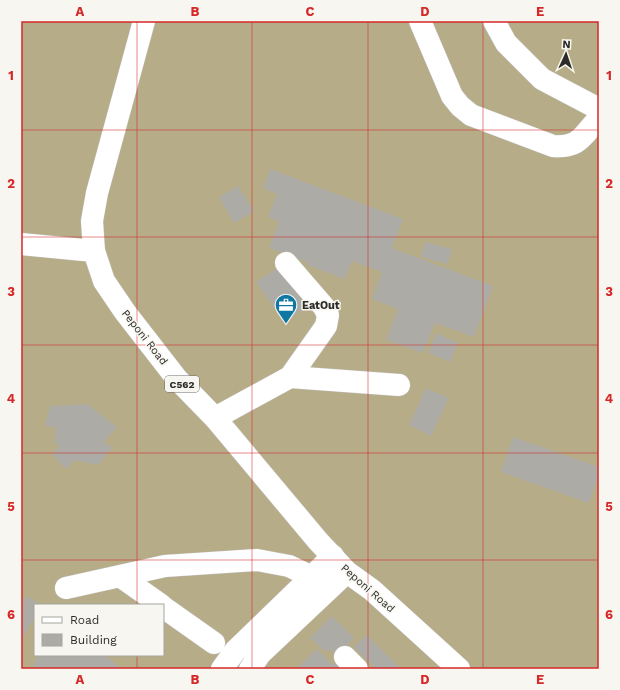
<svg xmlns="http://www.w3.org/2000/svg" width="620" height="690" viewBox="0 0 620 690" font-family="'Work Sans',sans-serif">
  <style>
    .forest { fill: #b6ac87; fill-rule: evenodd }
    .building { fill: #adaba6 }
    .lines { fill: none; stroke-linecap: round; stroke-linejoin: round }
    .minor-casing { stroke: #bebdb7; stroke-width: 23 }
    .major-casing { stroke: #bebdb7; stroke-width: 23 }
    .minor { stroke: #fff; stroke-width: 22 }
    .major { stroke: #fff; stroke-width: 22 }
    .grid { fill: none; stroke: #d62828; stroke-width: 1; stroke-opacity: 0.55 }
    .labels { text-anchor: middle; stroke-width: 3; stroke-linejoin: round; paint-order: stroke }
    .shield { fill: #f7f6f0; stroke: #696865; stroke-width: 1 }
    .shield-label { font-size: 10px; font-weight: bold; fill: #2c2b29 }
    .poi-label { font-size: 11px; font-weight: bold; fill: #2c2b29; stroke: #f7f6f0; text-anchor: start }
    .street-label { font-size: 11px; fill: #2c2b29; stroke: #f7f6f0 }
    .neatline { fill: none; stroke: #d62828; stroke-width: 1.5 }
    .grid-label { font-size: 13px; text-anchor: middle; font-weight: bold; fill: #d62828 }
  </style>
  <rect width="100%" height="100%" fill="#eae8e2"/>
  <path class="forest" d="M 21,21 L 599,21 L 599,669 L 21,669 ZM 35,605 L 163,605 L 163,655 L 35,655 Z"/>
  <path class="building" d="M 270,169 L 403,219 L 392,248 L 493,286 L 474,337 L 435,323 L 423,353 L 386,340 L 398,309 L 372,299 L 382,272 L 352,261 L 345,279 L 307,265 L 307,262 L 269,248 L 279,222 L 268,217 L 277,194 L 263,188 Z
    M 238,186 L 254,211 L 234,223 L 219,197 Z
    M 425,242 L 452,249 L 448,264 L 421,257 Z
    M 279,267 L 307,307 L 284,322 L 256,282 Z
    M 436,333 L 458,343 L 450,362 L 428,353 Z
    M 426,388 L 449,398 L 431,436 L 409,425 Z
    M 87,404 L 117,427 L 104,442 L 112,448 L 98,465 L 75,460 L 66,469 L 52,454 L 59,446 L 54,441 L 56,428 L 45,426 L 50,406 Z
    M 513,437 L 599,467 L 599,475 L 589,503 L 501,472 Z
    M 27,596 L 42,605 L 35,605 L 35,617 L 21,640 L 21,606 Z
    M 332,616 L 354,638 L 337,656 L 331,649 L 326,652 L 310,638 Z
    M 367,635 L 401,669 L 376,669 L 354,647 Z
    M 317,649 L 333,665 L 339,659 L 348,669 L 296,669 Z
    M 38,655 L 105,655 L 121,669 L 36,669 L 33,666 Z"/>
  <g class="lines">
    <g class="minor-casing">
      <path id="minor" d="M 420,21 L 452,96 L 460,106 L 471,115 L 553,146 C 580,148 582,136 599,118
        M 494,21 L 506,43 L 542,79 L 599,109
        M 21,244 L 94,251
        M 290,377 L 399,385
        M 215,418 L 290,377 L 326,326 L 328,315 L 324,307 L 286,263
        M 120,576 L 161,605
        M 66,588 L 165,566 L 257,560 L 289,566 L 312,577
        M 163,607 L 214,643
        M 345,657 L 357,669
        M 222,669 L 235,651 L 333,556
        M 250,669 L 260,654 L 347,572"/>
    </g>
    <g class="major-casing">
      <path id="major" d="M 144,21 L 97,193 L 92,221 L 94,251 L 104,281 L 125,312 L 177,379 L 215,418 L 318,541 L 347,572 L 372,590 L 459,669"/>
    </g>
    <use href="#minor" class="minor"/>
    <use href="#major" class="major"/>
  </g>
  <path class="grid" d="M 137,21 L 137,605M 252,21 L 252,669M 368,21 L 368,669M 483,21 L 483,669M 21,130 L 599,130M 21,237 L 599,237M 21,345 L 599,345M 21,453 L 599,453M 21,560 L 599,560M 137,655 L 137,669"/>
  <defs>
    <g id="office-pin" transform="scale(1.15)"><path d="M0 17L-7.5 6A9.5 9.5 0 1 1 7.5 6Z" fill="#0e78a3" stroke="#f7f6f0"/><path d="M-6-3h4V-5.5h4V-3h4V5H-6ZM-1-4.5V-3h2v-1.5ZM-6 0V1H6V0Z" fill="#fff"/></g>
  </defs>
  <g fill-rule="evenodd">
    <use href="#office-pin" x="286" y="305"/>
  </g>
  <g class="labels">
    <rect class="shield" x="165" y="376" width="34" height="16" rx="3"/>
    <g class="shield-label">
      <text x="182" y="388">C562</text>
    </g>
    <g class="poi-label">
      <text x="302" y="309">EatOut</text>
    </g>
    <g class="street-label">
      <text transform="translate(145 337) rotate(52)" y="4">Peponi Road</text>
      <text transform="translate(368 588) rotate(41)" y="4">Peponi Road</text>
    </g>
  </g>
  <rect width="620" height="690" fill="none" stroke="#f7f6f0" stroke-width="44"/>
  <rect x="34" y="604" width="130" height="52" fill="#f7f6f0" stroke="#a6a5a0"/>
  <rect x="42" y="617" width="20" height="6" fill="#ffffff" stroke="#a6a5a0"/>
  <text x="70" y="624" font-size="12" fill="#2c2b29">Road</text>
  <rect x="42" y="634" width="20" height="12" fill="#adaba6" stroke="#a6a5a0"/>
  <text x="70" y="644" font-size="12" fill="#2c2b29">Building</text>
  <g transform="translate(566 54) rotate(3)" stroke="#f7f6f0" stroke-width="3" paint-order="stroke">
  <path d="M0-3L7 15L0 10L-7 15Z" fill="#2c2b29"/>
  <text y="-6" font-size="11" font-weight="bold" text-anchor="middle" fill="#2c2b29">N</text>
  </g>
  <rect x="22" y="22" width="576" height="646" class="neatline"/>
  <g class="grid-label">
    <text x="80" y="16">A</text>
    <text x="195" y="16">B</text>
    <text x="310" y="16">C</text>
    <text x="425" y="16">D</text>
    <text x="540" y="16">E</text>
    <text x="11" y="80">1</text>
    <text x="609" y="80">1</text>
    <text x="11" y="188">2</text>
    <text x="609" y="188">2</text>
    <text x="11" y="296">3</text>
    <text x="609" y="296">3</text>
    <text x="11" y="403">4</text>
    <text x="609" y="403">4</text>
    <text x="11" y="511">5</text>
    <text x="609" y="511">5</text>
    <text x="11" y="619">6</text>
    <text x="609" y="619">6</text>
    <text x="80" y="684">A</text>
    <text x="195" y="684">B</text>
    <text x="310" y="684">C</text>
    <text x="425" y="684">D</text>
    <text x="540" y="684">E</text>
  </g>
</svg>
